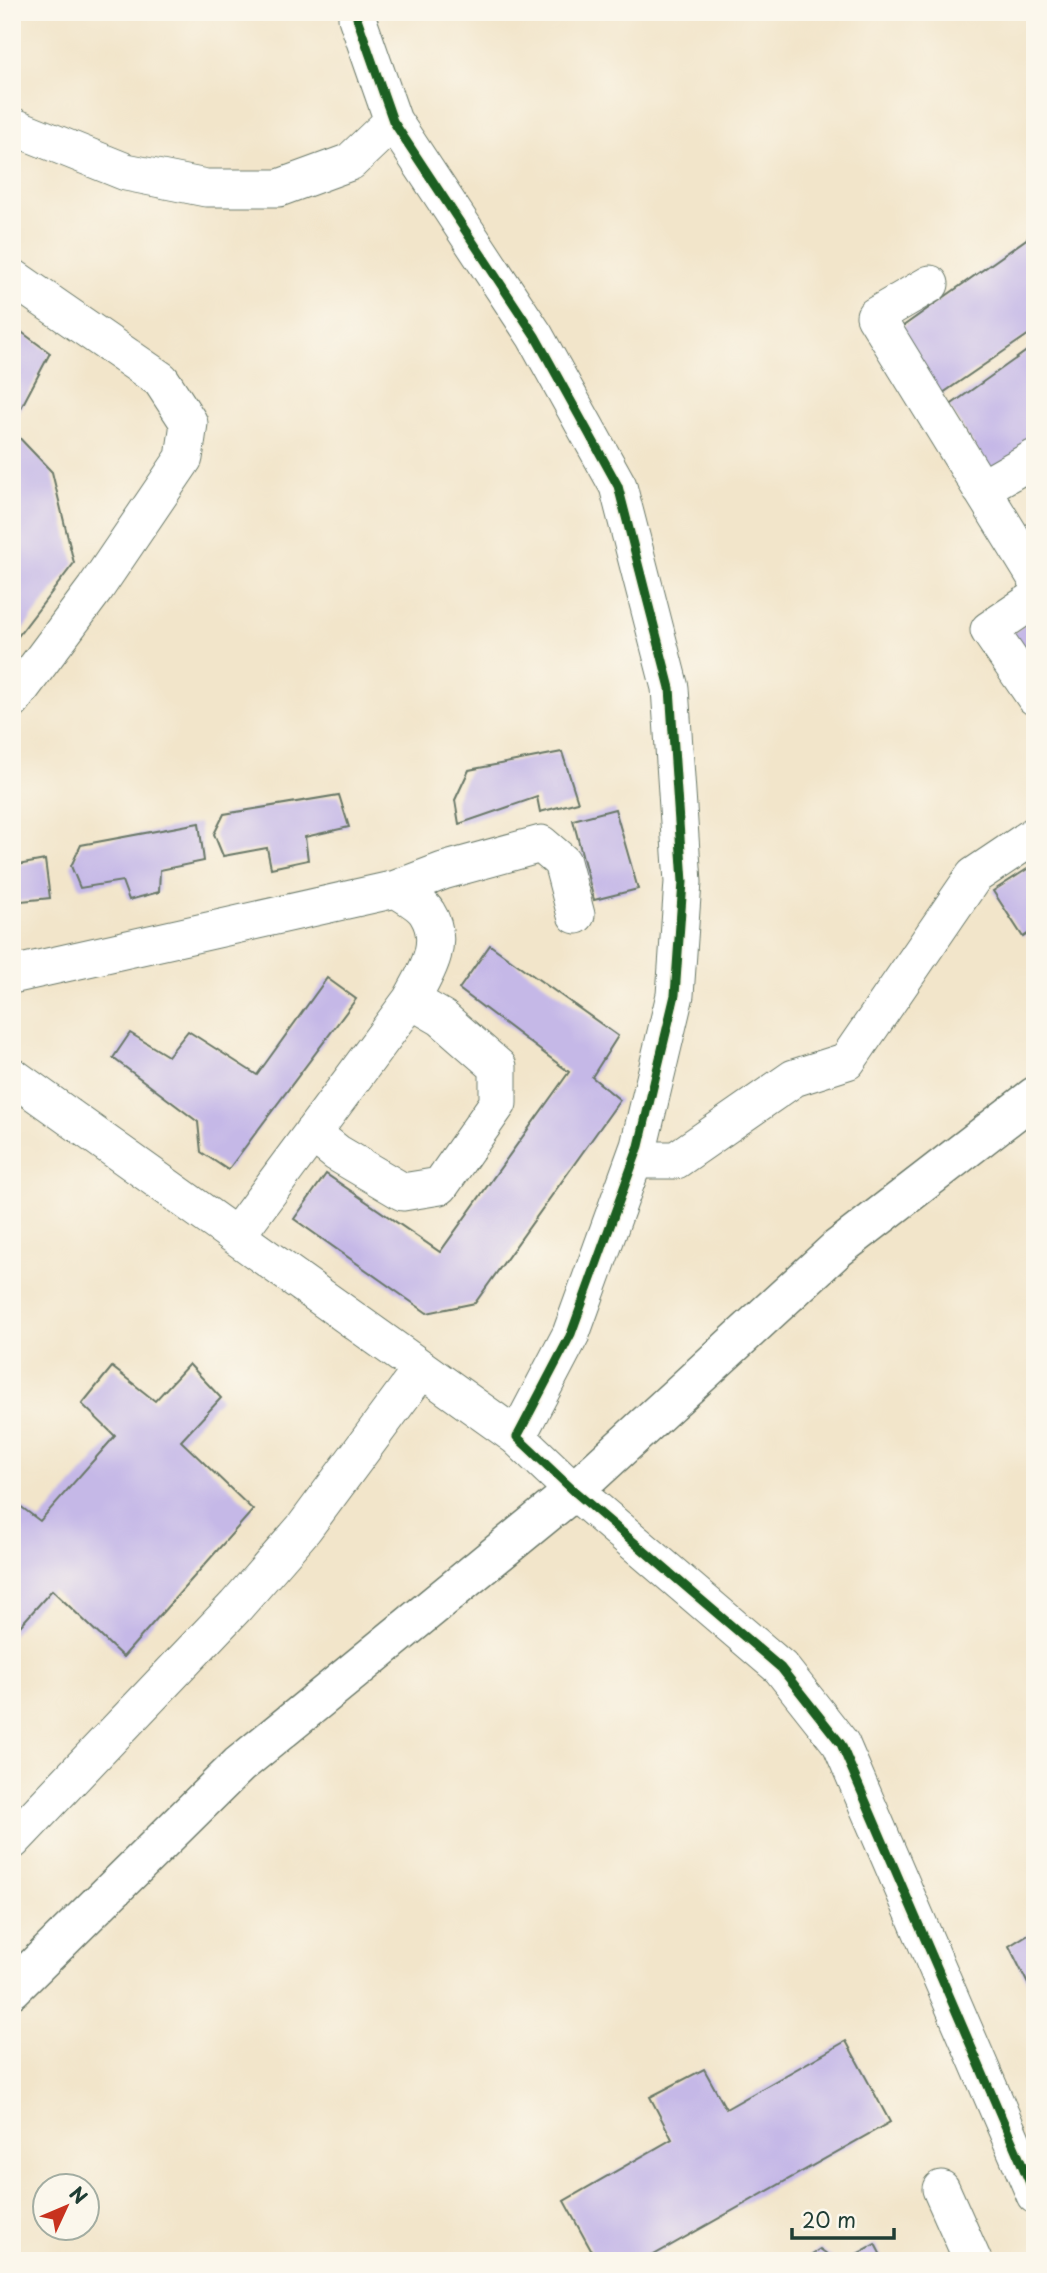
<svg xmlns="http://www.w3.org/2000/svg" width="1047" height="2273" viewBox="0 0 1047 2273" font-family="'Playpen Sans',sans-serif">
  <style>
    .building { fill: #c5b8e7 }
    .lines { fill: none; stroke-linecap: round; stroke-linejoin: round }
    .minor-casing { stroke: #697868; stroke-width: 39 }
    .primary-casing { stroke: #697868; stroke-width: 41 }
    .minor { stroke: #fff; stroke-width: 37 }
    .primary { stroke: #fff; stroke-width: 38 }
    .cycleway-casing { stroke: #fbf7ec; stroke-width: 13 }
    .cycleway { stroke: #1b5e20; stroke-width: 9 }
  </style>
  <rect width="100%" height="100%" fill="#fbf7ec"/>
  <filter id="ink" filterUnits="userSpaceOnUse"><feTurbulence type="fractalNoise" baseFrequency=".0143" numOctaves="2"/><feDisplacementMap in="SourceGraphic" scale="14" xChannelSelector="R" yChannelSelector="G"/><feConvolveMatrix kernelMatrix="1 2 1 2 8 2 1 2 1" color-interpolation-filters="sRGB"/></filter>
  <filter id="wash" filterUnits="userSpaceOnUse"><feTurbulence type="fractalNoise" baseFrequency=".00686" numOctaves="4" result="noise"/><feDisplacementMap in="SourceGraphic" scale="28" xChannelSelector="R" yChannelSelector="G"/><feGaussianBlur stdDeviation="1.57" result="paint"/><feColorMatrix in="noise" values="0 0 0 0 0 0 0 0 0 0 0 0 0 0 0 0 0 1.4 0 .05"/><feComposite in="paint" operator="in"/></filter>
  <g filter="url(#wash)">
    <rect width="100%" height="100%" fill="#f2e5ca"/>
    <g id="blocks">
      <path class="building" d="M 1035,233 L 1035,330 L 940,395 L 899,329 Z
        M 12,325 L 50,353 L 12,425 Z
        M 1035,345 L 1035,441 L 990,471 L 949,406 Z
        M 12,430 L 52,472 L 74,563 L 12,644 Z
        M 1035,617 L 1035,667 L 1013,633 Z
        M 562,752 L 578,802 L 540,812 L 537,797 L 459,824 L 455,800 L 469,770 Z
        M 339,795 L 349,827 L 305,837 L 308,860 L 271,868 L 267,848 L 223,856 L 214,834 L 224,814 Z
        M 615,809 L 638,889 L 594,900 L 573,820 Z
        M 199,823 L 204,861 L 160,870 L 159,892 L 129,900 L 122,881 L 80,888 L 71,866 L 81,845 Z
        M 45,860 L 50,898 L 12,902 L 12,866 Z
        M 1035,864 L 1035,929 L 1023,937 L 993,891 Z
        M 490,945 L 618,1036 L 592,1077 L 620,1100 L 475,1303 L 427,1313 L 294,1219 L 326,1174 L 440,1252 L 569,1072 L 459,989 Z
        M 327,978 L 356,999 L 228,1170 L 201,1152 L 198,1122 L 113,1058 L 130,1033 L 168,1056 L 188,1031 L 257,1075 Z
        M 189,1364 L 221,1398 L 181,1441 L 253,1510 L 123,1657 L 52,1590 L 12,1635 L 12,1500 L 40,1521 L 115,1436 L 82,1404 L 112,1367 L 155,1401 Z
        M 1035,1930 L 1035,1998 L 1009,1946 Z
        M 846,2041 L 890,2122 L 643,2261 L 597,2261 L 564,2201 L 672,2139 L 650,2097 L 704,2069 L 726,2109 Z
        M 875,2244 L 884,2261 L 844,2261 Z
        M 820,2249 L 837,2261 L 801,2261 Z"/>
    </g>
  </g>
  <g filter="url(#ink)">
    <use href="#blocks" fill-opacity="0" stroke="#697868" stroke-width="2"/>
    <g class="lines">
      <g class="minor-casing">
        <path id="minor" d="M 359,12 L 357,18 L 393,121 L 535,336 L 618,486 L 670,688 L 683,882 L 675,995 L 639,1146 L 571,1334 L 517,1437 L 574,1491 L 781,1668 L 841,1744 L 1035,2195
          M 12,126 L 126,172 L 206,188 L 279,188 L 350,162 L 393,121
          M 12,277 L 161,380 L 189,423 L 184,458 L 95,589 L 12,700
          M 930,284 L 875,316 L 1035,576
          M 981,489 L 1035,458
          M 1035,599 L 989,630 L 1035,697
          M 396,889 L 443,871 L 541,844 L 562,862 L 576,915
          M 12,975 L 396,889 C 405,895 421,903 427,913 C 446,943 426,973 411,1000 L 236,1236
          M 12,1076 L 517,1437
          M 312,1133 L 337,1153 L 403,1192 L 440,1186 L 498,1103 L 498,1067 L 442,1018 L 411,1000
          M 634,1160 L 676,1160 L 794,1078 L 847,1061 L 974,876 L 1035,835
          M 12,1841 L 236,1606 L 304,1528 L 421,1370
          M 941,2189 L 973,2261"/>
      </g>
      <g class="primary-casing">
        <path id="primary" d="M 12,1989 L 239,1765 L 574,1491 L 837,1249 L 1035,1096"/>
      </g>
      <use href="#minor" class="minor"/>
      <use href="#primary" class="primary"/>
      <g class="cycleway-casing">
        <path id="cycleway" d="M 359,12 L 357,18 L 393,121 L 535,336 L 618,486 L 670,688 L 683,882 L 675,995 L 639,1146 L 571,1334 L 517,1437 L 574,1491 L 781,1668 L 841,1744 L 1035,2195"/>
      </g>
      <use href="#cycleway" class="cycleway"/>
    </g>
  </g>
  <rect width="1047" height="2273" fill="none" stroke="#fbf7ec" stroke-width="42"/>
  <g transform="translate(66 2207) rotate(46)"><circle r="33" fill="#fbf7ec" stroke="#a3ada2" stroke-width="2"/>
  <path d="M0-5L12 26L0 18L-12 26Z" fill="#c8321e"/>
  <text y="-10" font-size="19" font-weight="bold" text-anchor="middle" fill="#1f3d34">N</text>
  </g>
  <path d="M792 2228v10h102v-10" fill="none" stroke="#1f3d34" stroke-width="3.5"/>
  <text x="802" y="2228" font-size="21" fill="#1f3d34" stroke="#fbf7ec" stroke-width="5" paint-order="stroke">20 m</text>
</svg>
